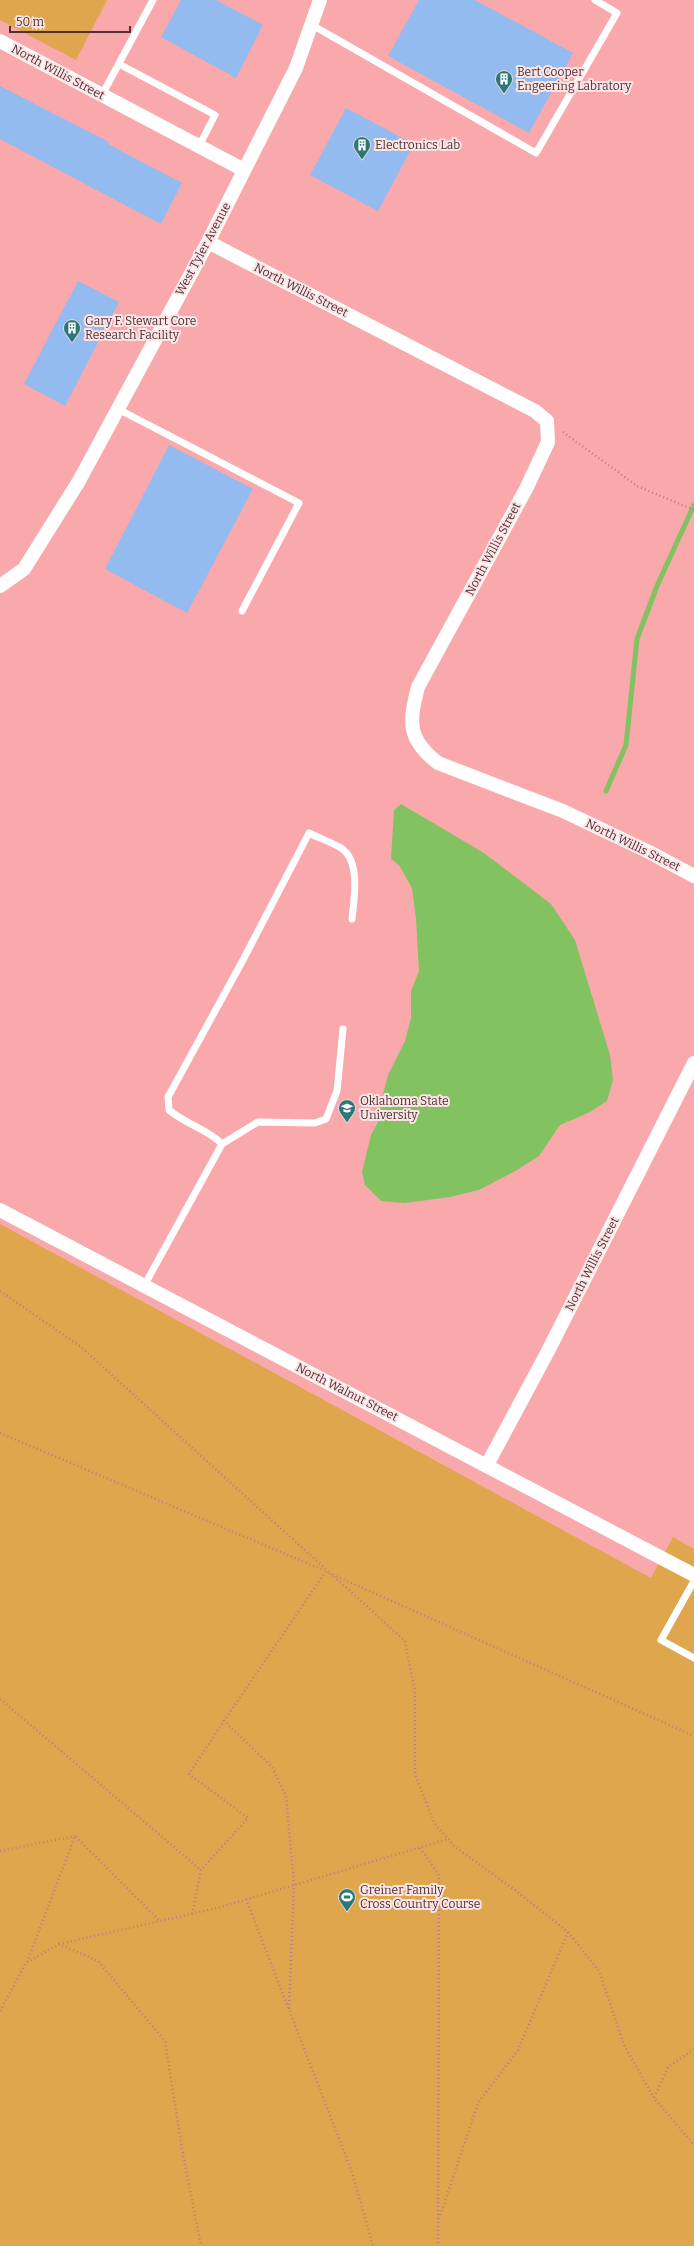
<svg xmlns="http://www.w3.org/2000/svg" width="694" height="2246" viewBox="0 0 694 2246" font-family="Bitter,serif">
  <style>
    .built { fill: #f9a8ac }
    .green { fill: #dfa64d }
    .water { fill: #83c260 }
    .lines { fill: none; stroke-linecap: round; stroke-linejoin: round }
    .stream { stroke: #83c260; stroke-width: 5 }
    .building { fill: #93bbf0 }
    .path { stroke: #b78083; stroke-width: 2.5; stroke-dasharray: 1 3; stroke-linecap: butt }
    .service { stroke: #fff; stroke-width: 7 }
    .minor { stroke: #fff; stroke-width: 14 }
    .labels { text-anchor: middle; stroke-width: 4; stroke-linejoin: round; paint-order: stroke }
    .street-label { font-size: 12px; fill: #4e3133; stroke: #fde5e6 }
    .poi-label { font-size: 12px; fill: #4e3133; stroke: #fde5e6; text-anchor: start }
  </style>
  <rect width="100%" height="100%" fill="#feb5b9"/>
  <path class="built" d="M 0,0 L 694,0 L 694,2246 L 0,2246 Z"/>
  <path class="green" d="M 0,0 L 107,0 L 76,60 L 0,20 Z
    M 0,1224 L 651,1578 L 673,1537 L 694,1549 L 694,2246 L 0,2246 Z"/>
  <path class="water" d="M 401,804 L 484,853 L 551,904 L 575,940 L 610,1055 L 613,1080 L 607,1101 L 590,1112 L 560,1125 L 539,1156 L 517,1170 L 479,1190 L 450,1197 L 405,1203 L 381,1201 L 365,1185 L 362,1172 L 371,1135 L 379,1120 L 381,1102 L 388,1075 L 405,1041 L 411,1018 L 411,991 L 419,971 L 416,919 L 412,888 L 399,865 L 391,859 L 394,810 Z"/>
  <g class="lines">
    <path class="stream" d="M 606,791 L 626,745 L 637,639 L 657,586 L 694,505"/>
  </g>
  <path class="building" d="M 181,0 L 216,0 L 263,25 L 236,78 L 161,37 Z
    M 419,0 L 475,0 L 573,53 L 529,133 L 388,56 Z
    M 0,86 L 109,142 L 108,144 L 182,183 L 161,224 L 0,139 Z
    M 346,108 L 414,144 L 378,211 L 310,175 Z
    M 78,281 L 119,302 L 65,406 L 24,384 Z
    M 169,445 L 253,489 L 187,613 L 105,569 Z"/>
  <g class="lines">
    <path class="path" d="M 563,432 L 637,486 L 694,510
      M 0,1291 L 81,1347 L 405,1641 L 415,1692 L 415,1774 L 434,1823 L 455,1847 L 515,1890 L 568,1932 L 599,1971 L 624,2045 L 654,2098
      M 0,1433 L 323,1570
      M 329,1573 L 694,1736
      M 0,1699 L 201,1870
      M 420,1848 L 439,1875 L 438,2246
      M 0,1851 L 75,1836
      M 246,1899 L 352,2172 L 373,2246
      M 192,1914 L 201,1870 L 248,1818 L 189,1774 L 224,1721
      M 59,1944 L 221,1907 L 448,1839
      M 27,1962 L 75,1836 L 160,1921
      M 289,2009 L 294,1884 L 286,1796 L 272,1767 L 224,1721 L 326,1571
      M 0,2011 L 26,1963 L 59,1944 L 98,1961 L 165,2041 L 182,2149 L 201,2246
      M 694,2049 L 668,2067 L 654,2098 L 694,2145
      M 439,2219 L 478,2103 L 518,2050 L 568,1932"/>
    <path class="service" d="M 312,25 L 536,153 L 617,13 L 595,0
      M 119,64 L 215,115 L 199,146
      M 102,95 L 153,0
      M 118,409 L 299,503 L 242,611
      M 343,1029 L 337,1091 L 326,1119 L 315,1123 L 258,1122 L 222,1144 C 208,1129 185,1124 169,1110 L 168,1097 L 243,960 L 309,833 C 319,838 331,842 341,848 C 361,861 354,899 352,919
      M 144,1286 L 222,1144
      M 694,1581 L 661,1640 L 694,1658"/>
    <path class="minor" d="M 0,41 L 244,170
      M 208,242 L 535,411 L 547,421 L 548,442 L 526,489 L 418,687 C 409,722 407,739 438,763 L 563,811 L 649,852 L 694,876
      M 0,586 L 24,569 L 79,481 L 208,242 L 296,68 L 320,0
      M 0,1210 L 694,1575
      M 487,1465 L 547,1353 L 694,1063"/>
  </g>
  <defs>
    <g id="building-pin" transform="scale(0.9)"><path d="M0 17L-7.5 6A9.5 9.5 0 1 1 7.5 6Z" fill="#2d7777" stroke="#fde5e6"/><path d="M-4-6H4V6H1V3H-1V6H-4ZM-2.5-4.3h1.7v1.8h-1.7ZM.8-4.3h1.7v1.8H.8ZM-2.5-1h1.7V.8h-1.7ZM.8-1h1.7V.8H.8Z" fill="#fff"/></g>
    <g id="university-pin" transform="scale(0.9)"><path d="M0 17L-7.5 6A9.5 9.5 0 1 1 7.5 6Z" fill="#2d7777" stroke="#fde5e6"/><path d="M0-5L7-2L0 1L-7-2ZM-4 1L0 2.5L4 1V4Q0 6-4 4Z" fill="#fff"/></g>
    <g id="stadium-pin" transform="scale(0.9)"><path d="M0 17L-7.5 6A9.5 9.5 0 1 1 7.5 6Z" fill="#2d7777" stroke="#fde5e6"/><path d="M0-5a6.5 5 0 1 0 0 10a6.5 5 0 1 0 0-10ZM-3.5-1.8h7v3.6h-7Z" fill="#fff"/></g>
  </defs>
  <g fill-rule="evenodd">
    <use href="#building-pin" x="504" y="79"/>
    <use href="#building-pin" x="362" y="145"/>
    <use href="#building-pin" x="72" y="328"/>
    <use href="#university-pin" x="347" y="1108"/>
    <use href="#stadium-pin" x="347" y="1897"/>
  </g>
  <g class="labels">
    <g class="street-label">
      <text transform="translate(58 72) rotate(28)" y="4">North Willis Street</text>
      <text transform="translate(203 249) rotate(-62)" y="4">West Tyler Avenue</text>
      <text transform="translate(301 290) rotate(27)" y="4">North Willis Street</text>
      <text transform="translate(493 549) rotate(-62)" y="4">North Willis Street</text>
      <text transform="translate(633 845) rotate(26)" y="4">North Willis Street</text>
      <text transform="translate(592 1264) rotate(-63)" y="4">North Willis Street</text>
      <text transform="translate(347 1392) rotate(27)" y="4">North Walnut Street</text>
    </g>
    <g class="poi-label">
      <text x="517" y="76">Bert Cooper<tspan x="517" dy="14">Engeering Labratory</tspan></text>
      <text x="375" y="149">Electronics Lab</text>
      <text x="85" y="325">Gary F. Stewart Core<tspan x="85" dy="14">Research Facility</tspan></text>
      <text x="360" y="1105">Oklahoma State<tspan x="360" dy="14">University</tspan></text>
      <text x="360" y="1894">Greiner Family<tspan x="360" dy="14">Cross Country Course</tspan></text>
    </g>
  </g>
  <path d="M10 26v6h120v-6" fill="none" stroke="#4e3133" stroke-width="2"/>
  <text x="16" y="26" font-size="12" fill="#4e3133" stroke="#fde5e6" stroke-width="3" paint-order="stroke">50 m</text>
</svg>
